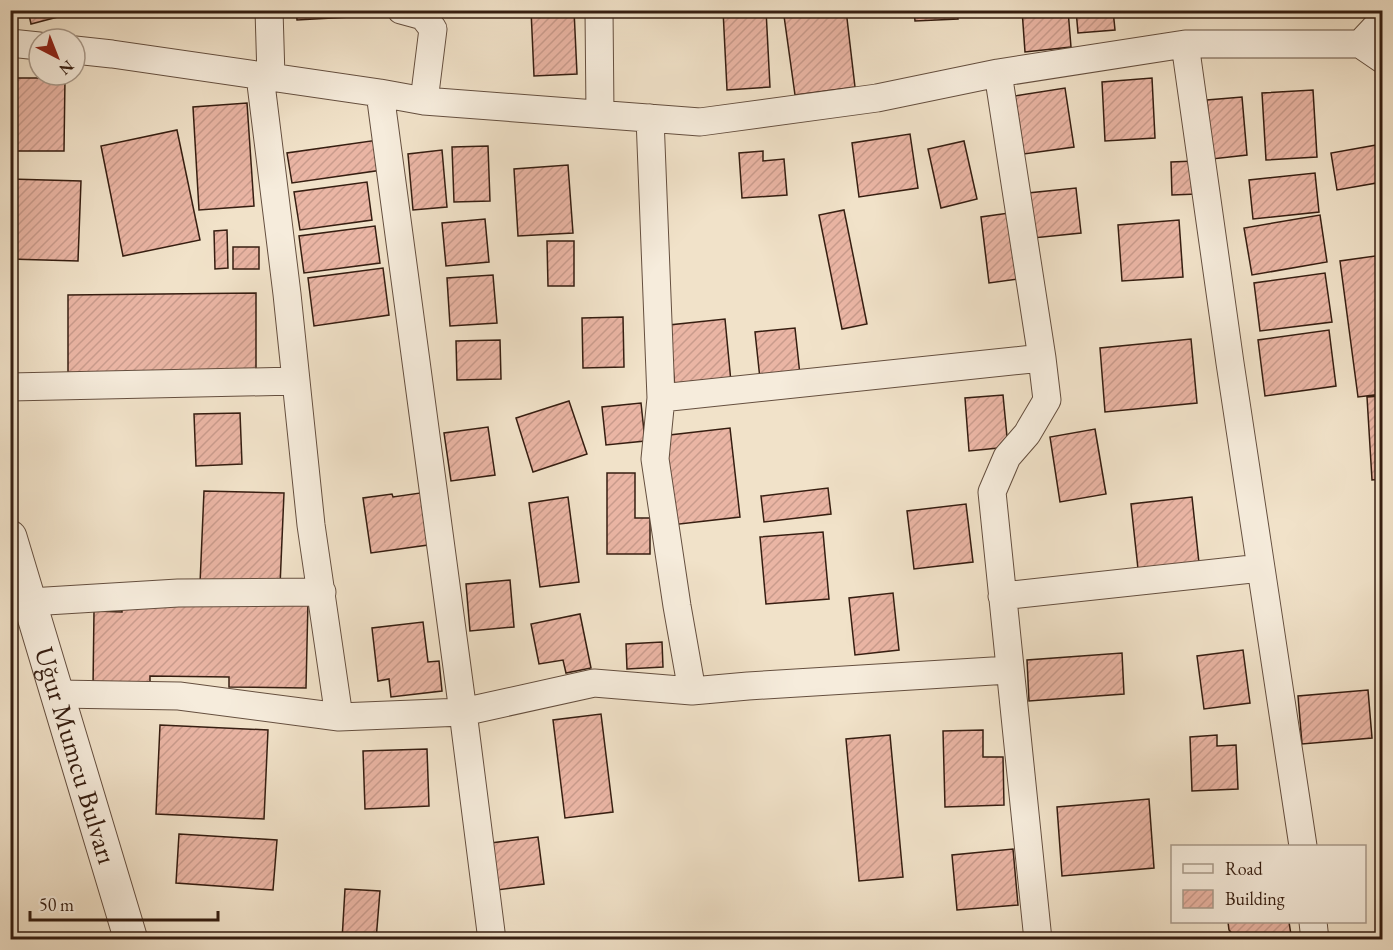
<svg xmlns="http://www.w3.org/2000/svg" width="1393" height="950" viewBox="0 0 1393 950" font-family="'EB Garamond',serif">
  <style>
    .building { fill: url(#building-hatch); stroke: #361e11; stroke-width: 1.5 }
    .lines { fill: none; stroke-linecap: round; stroke-linejoin: round }
    .minor-casing { stroke: #654f3f; stroke-width: 29 }
    .tertiary-casing { stroke: #654f3f; stroke-width: 35 }
    .minor { stroke: #f6ecdc; stroke-width: 27 }
    .tertiary { stroke: #f6ecdc; stroke-width: 33 }
    .labels { text-anchor: middle; stroke-width: 5; stroke-linejoin: round; paint-order: stroke }
    .street-label { font-size: 27px; fill: #361e11; stroke: #f6ecdc }
  </style>
  <defs>
    <pattern id="building-hatch" width="6" height="6" patternUnits="userSpaceOnUse" patternTransform="scale(1.5)"><rect width="6" height="6" fill="#eab5a4"/><path d="M-1 1l2-2M0 6l6-6M5 7l2-2" fill="none" stroke="#c99b8c"/></pattern>
  </defs>
  <rect width="100%" height="100%" fill="#f1e2c9"/>
  <filter id="stains"><feTurbulence type="fractalNoise" baseFrequency=".00333" numOctaves="4"/><feColorMatrix values="0 0 0 0 .2 0 0 0 0 .09 0 0 0 0 .02 0 0 0 .5 -.17"/></filter>
  <radialGradient id="worn" r=".72"><stop offset=".6" stop-color="#630" stop-opacity="0"/><stop offset="1" stop-color="#630" stop-opacity=".3"/></radialGradient>
  <path class="building" d="M 28,10 L 77,10 L 77,12 L 31,24 Z
    M 296,10 L 367,10 L 368,16 L 297,20 Z
    M 531,10 L 574,10 L 577,74 L 534,76 Z
    M 723,10 L 766,10 L 770,87 L 727,90 Z
    M 824,10 L 846,10 L 855,87 L 795,95 L 784,16 Z
    M 914,10 L 957,10 L 958,19 L 915,21 Z
    M 1022,10 L 1068,10 L 1071,47 L 1025,52 Z
    M 1076,10 L 1113,10 L 1115,30 L 1078,33 Z
    M 10,78 L 65,78 L 64,151 L 10,151 Z
    M 1152,78 L 1155,138 L 1105,141 L 1102,82 Z
    M 1065,88 L 1074,147 L 1024,154 L 1015,96 Z
    M 1313,90 L 1317,157 L 1266,160 L 1262,93 Z
    M 1242,97 L 1247,155 L 1212,159 L 1207,100 Z
    M 247,103 L 254,206 L 199,210 L 193,107 Z
    M 177,130 L 200,240 L 123,256 L 101,146 Z
    M 910,134 L 918,188 L 859,197 L 852,143 Z
    M 378,140 L 382,170 L 292,183 L 287,153 Z
    M 964,141 L 977,199 L 941,208 L 928,149 Z
    M 1382,144 L 1382,182 L 1337,190 L 1331,153 Z
    M 488,146 L 490,201 L 454,202 L 452,147 Z
    M 442,150 L 447,207 L 413,210 L 408,154 Z
    M 763,151 L 763,161 L 784,159 L 787,195 L 742,198 L 739,153 Z
    M 1195,161 L 1197,194 L 1172,195 L 1171,162 Z
    M 568,165 L 573,233 L 518,236 L 514,169 Z
    M 1315,173 L 1319,212 L 1253,219 L 1249,180 Z
    M 10,179 L 81,181 L 78,261 L 10,259 Z
    M 367,182 L 372,220 L 300,230 L 294,192 Z
    M 1076,188 L 1081,233 L 1033,238 L 1028,193 Z
    M 844,210 L 867,324 L 842,329 L 819,215 Z
    M 1016,212 L 1025,278 L 989,283 L 981,217 Z
    M 1320,215 L 1327,262 L 1252,275 L 1244,228 Z
    M 485,219 L 489,262 L 446,266 L 442,223 Z
    M 1179,220 L 1183,277 L 1122,281 L 1118,225 Z
    M 375,226 L 380,263 L 304,273 L 299,236 Z
    M 227,230 L 228,268 L 215,269 L 214,231 Z
    M 547,241 L 574,241 L 574,286 L 548,286 Z
    M 233,247 L 259,247 L 259,269 L 233,269 Z
    M 1382,255 L 1382,394 L 1358,397 L 1340,261 Z
    M 383,268 L 389,315 L 314,326 L 308,278 Z
    M 1325,273 L 1332,322 L 1260,331 L 1254,283 Z
    M 493,275 L 497,323 L 450,326 L 447,278 Z
    M 256,293 L 256,374 L 68,376 L 68,295 Z
    M 623,317 L 624,367 L 583,368 L 582,318 Z
    M 725,319 L 731,382 L 675,388 L 669,325 Z
    M 795,328 L 800,375 L 760,379 L 755,332 Z
    M 1329,330 L 1336,386 L 1265,396 L 1258,340 Z
    M 1191,339 L 1197,403 L 1105,412 L 1100,348 Z
    M 500,340 L 501,379 L 457,380 L 456,341 Z
    M 1003,395 L 1008,447 L 969,451 L 965,398 Z
    M 1382,396 L 1382,479 L 1372,480 L 1367,397 Z
    M 569,401 L 587,454 L 533,472 L 516,418 Z
    M 641,403 L 645,441 L 606,445 L 602,407 Z
    M 240,413 L 242,464 L 196,466 L 194,414 Z
    M 488,427 L 495,475 L 451,481 L 444,433 Z
    M 730,428 L 740,517 L 671,525 L 661,436 Z
    M 1095,429 L 1106,494 L 1060,502 L 1050,437 Z
    M 607,473 L 635,473 L 635,518 L 650,518 L 650,554 L 607,554 Z
    M 828,488 L 831,514 L 764,522 L 761,496 Z
    M 204,491 L 284,493 L 280,586 L 200,584 Z
    M 427,492 L 435,544 L 371,553 L 363,498 L 392,494 L 393,497 Z
    M 568,497 L 579,582 L 540,587 L 529,503 Z
    M 1192,497 L 1199,563 L 1138,569 L 1131,504 Z
    M 966,504 L 973,562 L 914,569 L 907,511 Z
    M 823,532 L 829,599 L 766,604 L 760,537 Z
    M 510,580 L 514,627 L 470,631 L 466,584 Z
    M 893,593 L 899,650 L 855,655 L 849,598 Z
    M 122,598 L 308,601 L 306,688 L 229,687 L 229,677 L 150,676 L 150,689 L 93,688 L 94,611 L 122,612 Z
    M 580,614 L 591,668 L 566,673 L 563,660 L 539,664 L 531,624 Z
    M 423,622 L 428,662 L 439,661 L 442,691 L 391,697 L 389,679 L 378,681 L 372,628 Z
    M 662,642 L 663,667 L 627,669 L 626,644 Z
    M 1243,650 L 1250,703 L 1204,709 L 1197,656 Z
    M 1122,653 L 1124,694 L 1029,701 L 1027,660 Z
    M 1368,690 L 1372,738 L 1302,744 L 1298,696 Z
    M 601,714 L 613,812 L 565,818 L 553,720 Z
    M 160,725 L 268,730 L 264,819 L 156,814 Z
    M 983,730 L 983,757 L 1003,757 L 1004,805 L 945,807 L 943,731 Z
    M 890,735 L 903,877 L 859,881 L 846,739 Z
    M 1217,735 L 1217,746 L 1236,745 L 1238,789 L 1192,791 L 1190,737 Z
    M 427,749 L 429,806 L 365,809 L 363,751 Z
    M 1149,799 L 1154,868 L 1062,876 L 1057,807 Z
    M 179,834 L 277,840 L 273,890 L 176,883 Z
    M 538,837 L 544,884 L 497,890 L 491,843 Z
    M 1013,849 L 1018,905 L 957,910 L 952,855 Z
    M 345,889 L 380,891 L 376,940 L 342,940 Z
    M 1228,922 L 1289,922 L 1291,935 L 1264,940 L 1238,940 L 1229,930 Z"/>
  <g class="lines">
    <g class="minor-casing">
      <path id="minor" d="M 269,10 L 271,77
        M 401,10 L 423,16 L 433,29 L 424,101
        M 599,10 L 600,114
        M 10,43 L 39,46
        M 1185,44 L 1230,363 L 1303,846
        M 1360,44 L 1375,28 L 1382,24
        M 75,50 L 112,54 L 380,93 L 424,101 L 700,122 L 877,98 L 998,73 L 1185,44 L 1360,44 L 1382,59
        M 998,73 L 1042,358 L 1047,400 L 1027,434 L 1007,457 L 992,492 L 1038,940
        M 260,76 L 287,294 L 311,525 L 339,717
        M 380,93 L 463,712 L 492,940
        M 650,118 L 661,398 L 655,459 L 677,606 L 692,691
        M 10,387 L 296,381
        M 661,398 L 1042,358
        M 1002,596 L 1261,568
        M 30,602 L 178,593 L 322,592
        M 58,694 L 179,696 L 339,717 L 463,712 L 594,683 L 692,691 L 748,686 L 1009,670
        M 1313,922 L 1315,940"/>
    </g>
    <g class="tertiary-casing">
      <g id="tertiary">
        <path id="s1" d="M 10,537 L 131,940"/>
      </g>
    </g>
    <use href="#minor" class="minor"/>
    <use href="#tertiary" class="tertiary"/>
  </g>
  <g class="labels">
    <g class="street-label">
      <text dy="9" stroke="none"><textPath href="#s1" startOffset="228">Uğur Mumcu Bulvarı</textPath></text>
    </g>
  </g>
  <rect width="1393" height="950" fill="none" stroke="#f1e2c9" stroke-width="36"/>
  <rect x="12" y="12" width="1369" height="926" fill="none" stroke="#361e11" stroke-width="3"/>
  <rect x="18" y="18" width="1357" height="914" fill="none" stroke="#361e11" stroke-width="1.5"/>
  <rect x="1171" y="845" width="195" height="78" fill="#f6ecdc" stroke="#a99a8b" stroke-width="1.5"/>
  <rect x="1183" y="864" width="30" height="9" fill="#f6ecdc" stroke="#a99a8b" stroke-width="1.5"/>
  <text x="1225" y="875" font-size="18" fill="#361e11">Road</text>
  <rect x="1183" y="890" width="30" height="18" fill="url(#building-hatch)" stroke="#a99a8b" stroke-width="1.5"/>
  <text x="1225" y="905" font-size="18" fill="#361e11">Building</text>
  <g transform="translate(57 57) rotate(138)"><circle r="28" fill="#f6ecdc" stroke="#a99a8b" stroke-width="1.5"/>
  <path d="M0-4.5L10 22L0 15L-10 22Z" fill="#8f2418"/>
  <text y="-9" font-size="16" font-weight="bold" text-anchor="middle" fill="#361e11">N</text>
  </g>
  <path d="M30 911v9h188v-9" fill="none" stroke="#361e11" stroke-width="3"/>
  <text x="39" y="911" font-size="18" fill="#361e11" stroke="#f6ecdc" stroke-width="4.5" paint-order="stroke">50 m</text>
  <rect width="100%" height="100%" filter="url(#stains)"/>
  <rect width="100%" height="100%" fill="url(#worn)"/>
</svg>
